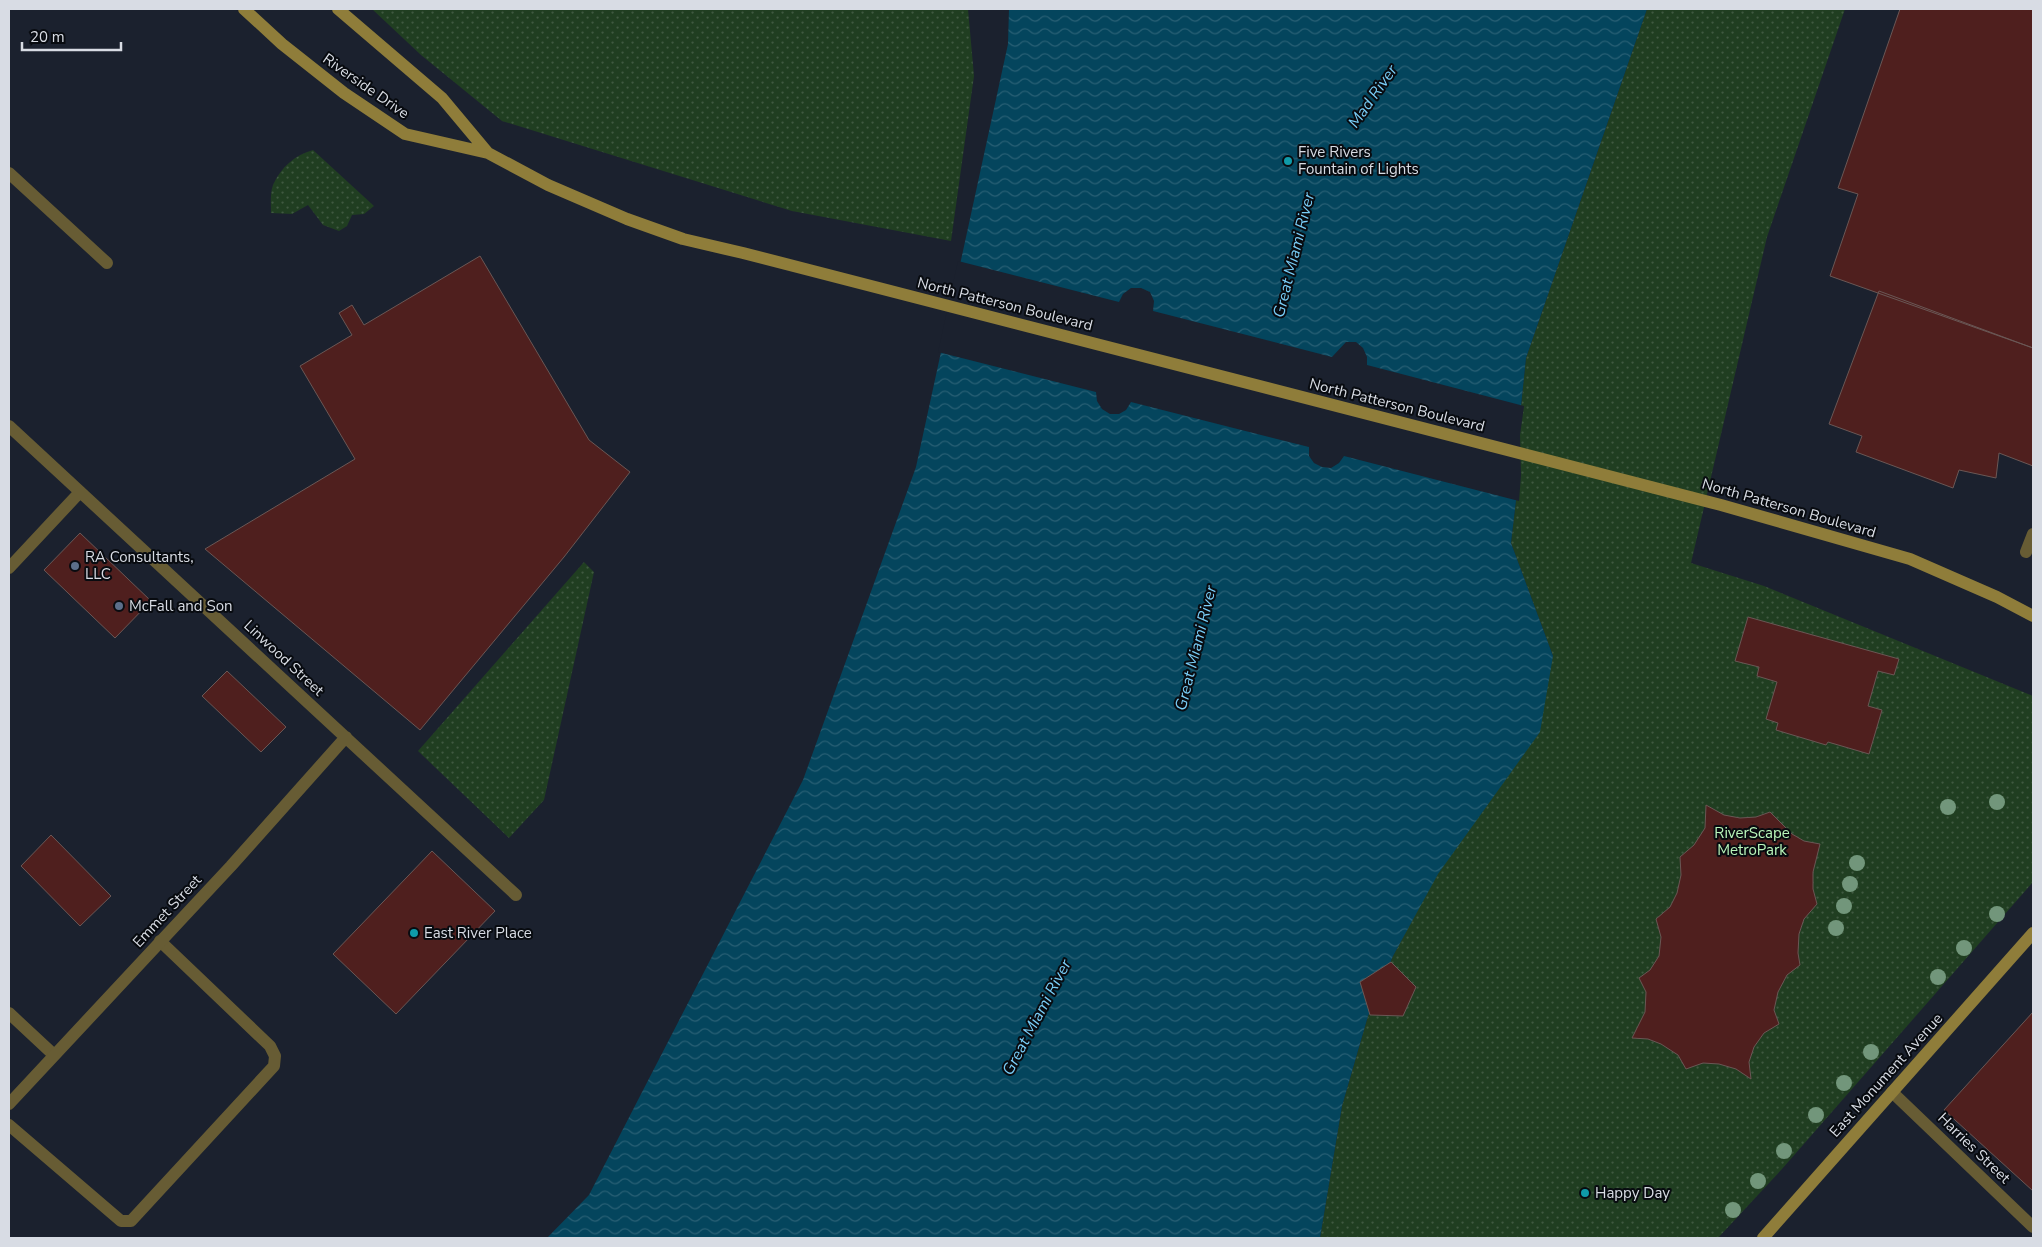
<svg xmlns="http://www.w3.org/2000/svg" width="2042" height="1247" viewBox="0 0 2042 1247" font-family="'Nunito Sans',sans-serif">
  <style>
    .park { fill: url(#park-dots) }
    .water { fill: url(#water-waves) }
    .pier { fill: #1b212e }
    .building { fill: #4f1f1e; stroke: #6a5755 }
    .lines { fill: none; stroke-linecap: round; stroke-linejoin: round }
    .service { stroke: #675c34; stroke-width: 12 }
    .minor { stroke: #675c34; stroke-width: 12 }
    .secondary { stroke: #8f7d3a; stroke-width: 12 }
    .tree { fill: #72967b }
    .culture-dot { fill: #0f9aa8; stroke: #080b10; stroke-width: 2 }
    .service-dot { fill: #5c6f8a; stroke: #080b10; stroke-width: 2 }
    .labels { text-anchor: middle; stroke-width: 4; stroke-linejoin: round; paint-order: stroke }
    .street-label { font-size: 15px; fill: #d8dce4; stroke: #080b10 }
    .poi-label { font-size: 15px; fill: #d8dce4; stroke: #080b10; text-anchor: start }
    .park-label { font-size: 15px; fill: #baf6ba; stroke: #080b10 }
    .water-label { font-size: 16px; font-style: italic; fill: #79cef8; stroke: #080b10 }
  </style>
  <defs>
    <pattern id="park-dots" width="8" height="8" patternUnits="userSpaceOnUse" patternTransform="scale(1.25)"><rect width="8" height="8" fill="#203e21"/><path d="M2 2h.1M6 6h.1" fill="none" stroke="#405941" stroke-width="1.8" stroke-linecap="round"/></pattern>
    <pattern id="water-waves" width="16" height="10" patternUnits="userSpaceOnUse" patternTransform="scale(1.25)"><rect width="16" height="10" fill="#04455d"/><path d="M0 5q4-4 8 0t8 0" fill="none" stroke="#285f74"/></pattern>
  </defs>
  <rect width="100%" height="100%" fill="#1b212e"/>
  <path class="park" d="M 372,9 L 968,9 L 974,76 L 951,241 L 792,211 L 502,121 L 421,55 Z
    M 1647,9 L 1845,9 L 1767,237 L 1691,563 L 1764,586 L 2033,696 L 2033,882 L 1782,1169 L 1718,1238 L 1320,1238 L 1342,1106 L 1368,1016 L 1393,956 L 1553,656 L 1511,543 L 1519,475 L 1518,435 L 1526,358 Z
    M 313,150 L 374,206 L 364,214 L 352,215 L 347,226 L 339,231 L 323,225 L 308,205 L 292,214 L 271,213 C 271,204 270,193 273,185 C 281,167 295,155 313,150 Z
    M 584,562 L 594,572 L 544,800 L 509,838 L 418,751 Z"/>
  <path class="water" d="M 1009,9 L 1647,9 L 1526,358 L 1518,435 L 1519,475 L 1511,543 L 1553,656 L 1540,732 L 1438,874 L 1393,956 L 1368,1016 L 1342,1106 L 1320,1238 L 547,1238 L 589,1195 L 803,780 L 916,467 L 1008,44 Z"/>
  <path class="pier" d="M 958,261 L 1119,302 L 1123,294 L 1131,288 L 1141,288 L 1150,292 L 1154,301 L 1153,311 L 1332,357 L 1346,342 L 1356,342 L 1363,348 L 1367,357 L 1367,365 L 1524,406 L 1520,435 L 1521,475 L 1519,501 L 1344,456 L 1339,463 L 1331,468 L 1322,467 L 1314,463 L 1309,456 L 1309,447 L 1131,402 L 1126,410 L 1119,414 L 1110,414 L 1102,409 L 1097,401 L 1096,392 L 938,352 Z"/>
  <path class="building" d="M 1900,9 L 2033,9 L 2033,348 L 1830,276 L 1858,194 L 1838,188 Z
    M 480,256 L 589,440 L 630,472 L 564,557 L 420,730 L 205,549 L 355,459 L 300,366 L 352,335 L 339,313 L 352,305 L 364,325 Z
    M 1879,291 L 2033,348 L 2033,466 L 1999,453 L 1996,478 L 1959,470 L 1953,488 L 1856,452 L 1862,436 L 1829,424 Z
    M 80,533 L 151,601 L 115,638 L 44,570 Z
    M 1748,617 L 1899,659 L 1894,675 L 1878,671 L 1868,706 L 1882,710 L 1869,754 L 1828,742 L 1826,745 L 1776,730 L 1778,723 L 1766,719 L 1777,682 L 1757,676 L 1759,667 L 1735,661 Z
    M 227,671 L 286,727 L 261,752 L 202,696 Z
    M 1706,805 L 1724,815 L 1740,818 L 1756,817 L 1770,812 L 1792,834 L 1804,841 L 1820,844 L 1813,872 L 1813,889 L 1817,904 L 1804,919 L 1799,934 L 1798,953 L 1800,965 L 1787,975 L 1778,992 L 1774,1010 L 1779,1024 L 1764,1033 L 1754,1047 L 1749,1062 L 1751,1079 L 1736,1069 L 1719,1064 L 1703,1063 L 1686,1069 L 1678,1055 L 1661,1044 L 1648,1039 L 1632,1038 L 1645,1012 L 1646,992 L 1639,978 L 1650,970 L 1659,956 L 1661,937 L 1656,919 L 1670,907 L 1677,893 L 1681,875 L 1680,857 L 1694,845 L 1705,828 Z
    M 51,835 L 111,896 L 80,926 L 21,866 Z
    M 432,851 L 495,911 L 396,1014 L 333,954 Z
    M 1391,962 L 1416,987 L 1403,1016 L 1370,1015 L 1360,982 Z
    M 2033,1012 L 2033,1191 L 1944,1110 Z"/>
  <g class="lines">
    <path class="service" d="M 9,173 L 107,263
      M 2026,552 L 2033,534
      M 9,1013 L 54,1055
      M 9,1125 L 121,1221 L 131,1221 L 274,1066 L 275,1056 L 270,1046 L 160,941"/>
    <path class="minor" d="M 9,426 L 516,895
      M 9,568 L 80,492
      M 1892,1092 L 2033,1227
      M 9,1104 L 231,866 L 346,737"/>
    <path class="secondary" d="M 244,9 L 282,44 L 344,93 L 405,134 L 488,153 L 548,185 L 627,219 L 683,239 L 743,253 L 1721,505 L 1910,559 L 1997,597 L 2033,616
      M 338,9 L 442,98 L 488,153
      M 1763,1238 L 2033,933"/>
  </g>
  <g class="tree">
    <circle cx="1997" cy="802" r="8"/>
    <circle cx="1948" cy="807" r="8"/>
    <circle cx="1857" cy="863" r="8"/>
    <circle cx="1850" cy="884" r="8"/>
    <circle cx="1844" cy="906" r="8"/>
    <circle cx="1997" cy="914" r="8"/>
    <circle cx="1836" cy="928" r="8"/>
    <circle cx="1964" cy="948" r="8"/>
    <circle cx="1938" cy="977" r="8"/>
    <circle cx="1871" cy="1052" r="8"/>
    <circle cx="1844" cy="1083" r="8"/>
    <circle cx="1816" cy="1115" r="8"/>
    <circle cx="1784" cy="1151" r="8"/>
    <circle cx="1758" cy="1181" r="8"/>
    <circle cx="1733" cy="1210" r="8"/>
  </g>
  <g class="culture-dot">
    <circle cx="1288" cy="161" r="5"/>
    <circle cx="414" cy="933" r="5"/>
    <circle cx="1585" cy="1193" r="5"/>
  </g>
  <g class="service-dot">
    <circle cx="75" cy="566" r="5"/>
    <circle cx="119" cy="606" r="5"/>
  </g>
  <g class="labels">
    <g class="street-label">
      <text transform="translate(366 86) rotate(35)" y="5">Riverside Drive</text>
      <text transform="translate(1005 304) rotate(14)" y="5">North Patterson Boulevard</text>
      <text transform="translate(1397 405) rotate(14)" y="5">North Patterson Boulevard</text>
      <text transform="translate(1789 508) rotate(16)" y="5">North Patterson Boulevard</text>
      <text transform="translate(284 658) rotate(43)" y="5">Linwood Street</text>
      <text transform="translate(167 911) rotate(-47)" y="5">Emmet Street</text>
      <text transform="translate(1886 1075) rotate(-48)" y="5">East Monument Avenue</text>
      <text transform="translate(1974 1148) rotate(44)" y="5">Harries Street</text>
    </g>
    <g class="poi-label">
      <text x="1298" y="157">Five Rivers<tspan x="1298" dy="17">Fountain of Lights</tspan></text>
      <text x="85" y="562">RA Consultants,<tspan x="85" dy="17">LLC</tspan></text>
      <text x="129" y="611">McFall and Son</text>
      <text x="424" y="938">East River Place</text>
      <text x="1595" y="1198">Happy Day</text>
    </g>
    <g class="park-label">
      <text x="1752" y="838">RiverScape<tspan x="1752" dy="17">MetroPark</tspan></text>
    </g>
    <g class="water-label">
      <text transform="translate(1372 96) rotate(-55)" y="6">Mad River</text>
      <text transform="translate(1293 255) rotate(-76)" y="6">Great Miami River</text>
      <text transform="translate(1195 648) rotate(-76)" y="6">Great Miami River</text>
      <text transform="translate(1036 1017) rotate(-62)" y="6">Great Miami River</text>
    </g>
  </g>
  <rect width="2042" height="1247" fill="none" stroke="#d8dce4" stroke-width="20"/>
  <path d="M22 42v8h99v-8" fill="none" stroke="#d8dce4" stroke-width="2.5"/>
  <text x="30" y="42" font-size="15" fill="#d8dce4" stroke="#080b10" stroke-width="4" paint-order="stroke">20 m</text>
</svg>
